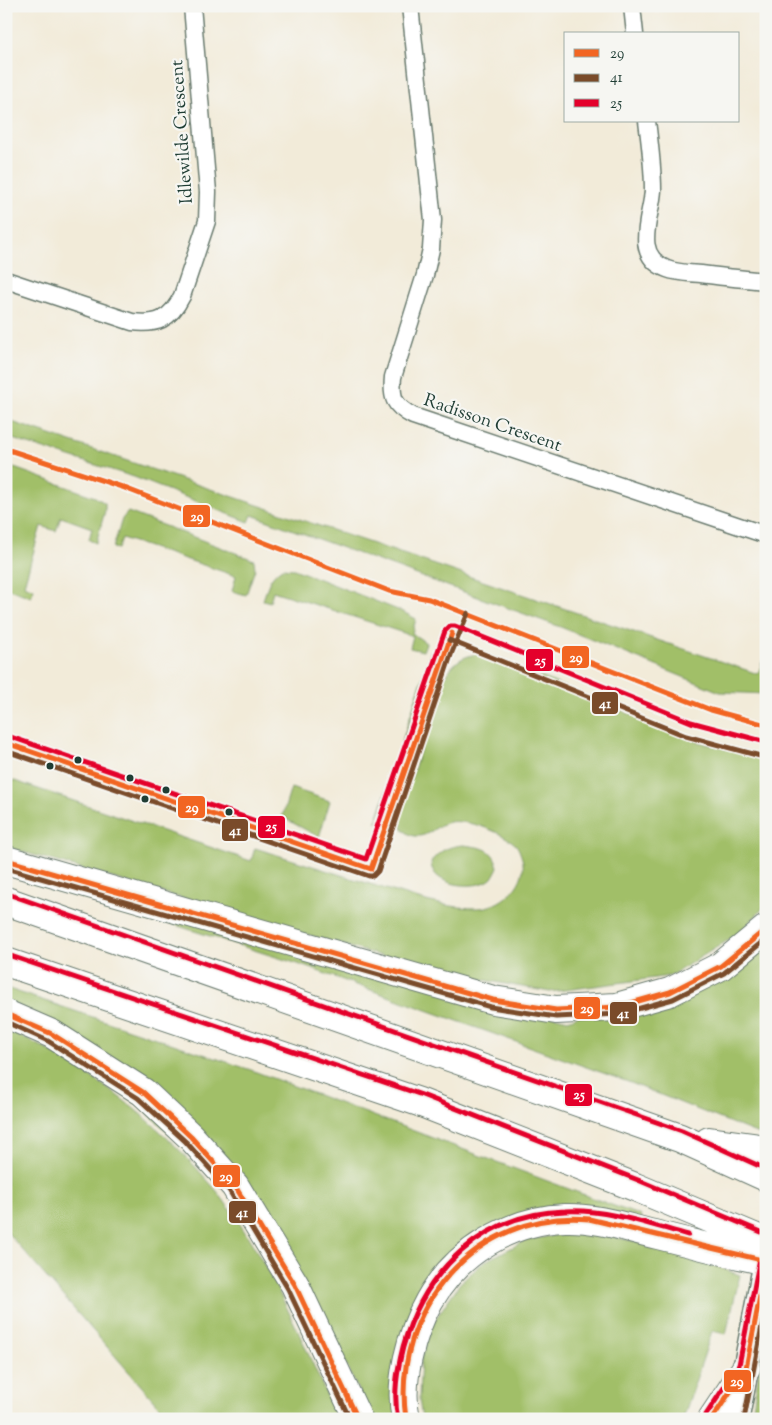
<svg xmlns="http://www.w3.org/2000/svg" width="772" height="1425" viewBox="0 0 772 1425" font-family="'Sorts Mill Goudy',serif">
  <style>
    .green { fill: #a1bf67; stroke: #607e4e }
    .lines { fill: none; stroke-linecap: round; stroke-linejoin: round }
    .minor-casing { stroke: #697a6e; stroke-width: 19 }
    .primary-casing { stroke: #697a6e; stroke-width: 28 }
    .motorway-casing { stroke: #697a6e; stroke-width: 30 }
    .minor { stroke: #fff; stroke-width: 16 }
    .primary { stroke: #fff; stroke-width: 25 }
    .motorway { stroke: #fff; stroke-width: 28 }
    .bus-1-casing { stroke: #f6f6f2; stroke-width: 9 }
    .bus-2-casing { stroke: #f6f6f2; stroke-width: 9 }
    .bus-3-casing { stroke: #f6f6f2; stroke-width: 9 }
    .bus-1 { stroke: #f26522; stroke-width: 5 }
    .bus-2 { stroke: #7a4b2a; stroke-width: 5 }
    .bus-3 { stroke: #e4002b; stroke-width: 5 }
    .bus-dot { fill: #1f3d34; stroke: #f6f6f2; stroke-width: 2 }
    .labels { text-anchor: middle; stroke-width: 4.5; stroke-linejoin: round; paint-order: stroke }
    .street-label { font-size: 18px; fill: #1f3d34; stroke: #f6f6f2 }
    .line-badge { stroke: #f6f6f2; stroke-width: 2 }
    .badge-label { font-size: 14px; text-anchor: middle; font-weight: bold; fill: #fff }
  </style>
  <rect width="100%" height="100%" fill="#f6f6f2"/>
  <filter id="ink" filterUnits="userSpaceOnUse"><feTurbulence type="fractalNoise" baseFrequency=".02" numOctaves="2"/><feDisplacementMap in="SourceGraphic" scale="10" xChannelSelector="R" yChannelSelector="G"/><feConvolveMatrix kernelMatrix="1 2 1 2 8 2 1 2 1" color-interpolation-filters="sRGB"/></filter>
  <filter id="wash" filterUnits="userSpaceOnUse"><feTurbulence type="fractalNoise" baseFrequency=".0096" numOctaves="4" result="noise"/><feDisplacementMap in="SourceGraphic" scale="20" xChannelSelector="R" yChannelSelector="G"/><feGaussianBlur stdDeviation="1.12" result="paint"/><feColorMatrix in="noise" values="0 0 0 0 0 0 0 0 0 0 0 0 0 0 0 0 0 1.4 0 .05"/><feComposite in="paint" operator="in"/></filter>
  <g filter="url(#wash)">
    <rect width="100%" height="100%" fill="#f2ebd9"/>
    <path class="green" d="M 6,420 L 758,674 L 766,652 L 766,694 L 720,692 L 563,628 L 252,515 L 249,522 L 134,477 L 6,437 Z
      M 6,465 L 95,497 L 105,503 L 105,511 L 96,543 L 89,540 L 92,528 L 61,517 L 56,531 L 41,526 L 24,585 L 34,589 L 31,597 L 6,588 Z
      M 128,512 L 254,560 L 255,569 L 246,595 L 232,591 L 236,576 L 122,538 L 118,549 L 113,548 L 122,519 Z
      M 282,568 L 294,569 L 403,612 L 416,619 L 412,633 L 426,643 L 423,651 L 410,648 L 413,636 L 273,591 L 270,602 L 263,600 C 268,586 269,576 282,568 Z
      M 431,651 L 430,661 L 376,823 Z
      M 476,654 L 493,657 L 692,740 L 766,760 L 766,905 L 740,933 L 670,976 L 550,992 L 429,970 L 6,847 L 6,778 L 251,861 L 255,848 C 293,860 332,872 370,884 C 406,895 440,908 477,908 C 500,908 526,886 523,862 C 522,858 519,848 516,845 C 503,832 467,819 449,822 C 437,824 428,838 415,836 C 405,835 401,826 398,818 L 445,676 C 455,662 459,658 476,654 Z
      M 291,788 L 330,801 L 319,837 L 282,817 Z
      M 464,845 C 482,848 493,847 498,867 C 496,871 494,875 492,878 C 480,890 440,887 433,870 C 431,868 432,865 431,862 C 439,850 450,846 464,845 Z
      M 84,896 L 568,1020 L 766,941 L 766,1137 L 631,1083 L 298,964 Z
      M 6,988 L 251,1070 L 641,1216 L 640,1220 L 604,1213 L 456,1255 L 398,1419 L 372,1419 L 331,1334 L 278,1234 L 46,1019 L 6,1001 Z
      M 6,1029 C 79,1062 147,1112 200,1172 C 207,1180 216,1189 222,1198 C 271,1265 304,1343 337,1419 L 170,1419 L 6,1231 Z
      M 592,1233 L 659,1246 L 740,1275 L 726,1334 L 712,1331 L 683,1419 L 422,1419 L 419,1399 L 421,1359 L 434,1321 L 460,1283 L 485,1261 L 527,1240 L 563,1234 Z
      M 766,1330 L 766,1419 L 751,1419 Z"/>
  </g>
  <g filter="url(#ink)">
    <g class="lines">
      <g class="minor-casing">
        <path id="minor" d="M 410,6 L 433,220 L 431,249 L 425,275 L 393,377 C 391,398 394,406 413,416 L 766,535
          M 632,6 L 635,34
          M 647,121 C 650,144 653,167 653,190 C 652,216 631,255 667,269 C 677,273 690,273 701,274 C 722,277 744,279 766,281
          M 6,280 L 132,322 C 157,325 170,320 182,296 L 207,221 L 208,192 L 192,6"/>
      </g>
      <g class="primary-casing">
        <path id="primary" d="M 736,1419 L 766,1264"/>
      </g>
      <g class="motorway-casing">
        <path id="motorway" d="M 6,860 L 493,1000 L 556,1010 L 617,1007 L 670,992 L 721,966 L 766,929
          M 6,901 L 680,1138 L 766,1177
          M 6,962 L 419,1102 L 635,1187 L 766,1242
          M 6,1014 L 52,1034 L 143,1092 L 191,1137 L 235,1186 L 295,1285 L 358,1419
          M 709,1141 L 753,1147 L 766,1152
          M 406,1419 C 398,1383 411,1333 429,1301 C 456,1253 509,1220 565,1218 C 597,1217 628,1228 658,1235 C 694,1244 730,1253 766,1261
          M 712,1419 L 746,1368"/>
      </g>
      <use href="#minor" class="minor"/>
      <use href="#primary" class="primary"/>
      <use href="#motorway" class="motorway"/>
      <g class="bus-1-casing">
        <path id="bus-1" d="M 6,449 L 122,487 L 389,591 L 429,599 L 711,710 L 766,725
          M 6,743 L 371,869 L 452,633
          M 6,860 L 493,1000 L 556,1010 L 617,1007 L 670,992 L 721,966 L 766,929
          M 6,1014 L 52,1034 L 143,1092 L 191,1137 L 235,1186 L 295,1285 L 358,1419
          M 406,1419 C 390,1309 477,1209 589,1219 L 766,1261
          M 712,1419 L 746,1368 L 766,1265"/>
      </g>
      <g class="bus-2-casing">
        <path id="bus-2" d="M 449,640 L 686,736 L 764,757
          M 6,751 L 369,876 L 373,876 L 378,871 L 452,652 L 468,613
          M 6,868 L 491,1007 L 556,1017 L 619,1014 L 673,999 L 724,973 L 766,939
          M 6,1022 L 48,1041 L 138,1098 L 186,1142 L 229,1190 L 288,1289 L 350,1419
          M 744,1419 L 766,1305"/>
      </g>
      <g class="bus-3-casing">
        <path id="bus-3" d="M 8,736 L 366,859 L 445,631 L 450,626 L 455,626 L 691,722 L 766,742
          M 8,894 L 682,1131 L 766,1169
          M 8,955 L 422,1095 L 638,1180 L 766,1234
          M 706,1415 L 739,1365 L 759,1263
          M 398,1419 C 393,1395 397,1371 403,1347 C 424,1271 483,1213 565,1211 C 607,1209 648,1224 688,1235"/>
      </g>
      <use href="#bus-1" class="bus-1"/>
      <use href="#bus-2" class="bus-2"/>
      <use href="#bus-3" class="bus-3"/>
    </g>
  </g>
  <g class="bus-dot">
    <circle cx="78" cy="760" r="4.5"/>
    <circle cx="50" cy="766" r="4.5"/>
    <circle cx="130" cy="778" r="4.5"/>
    <circle cx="166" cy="790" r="4.5"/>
    <circle cx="145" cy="799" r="4.5"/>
    <circle cx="229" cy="812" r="4.5"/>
  </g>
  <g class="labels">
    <g class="street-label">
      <text transform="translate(181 132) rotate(-94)" y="6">Idlewilde Crescent</text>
      <text transform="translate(493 422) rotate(19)" y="6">Radisson Crescent</text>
    </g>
  </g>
  <g class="line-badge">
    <rect x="182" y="504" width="29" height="24" rx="5" fill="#f26522"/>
    <rect x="561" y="645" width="29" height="24" rx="5" fill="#f26522"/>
    <rect x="525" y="648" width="29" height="24" rx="5" fill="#e4002b"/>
    <rect x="591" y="691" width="28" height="24" rx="5" fill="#7a4b2a"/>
    <rect x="177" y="795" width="29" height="24" rx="5" fill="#f26522"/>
    <rect x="257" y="815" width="29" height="24" rx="5" fill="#e4002b"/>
    <rect x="221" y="818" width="28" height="24" rx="5" fill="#7a4b2a"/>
    <rect x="573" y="996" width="28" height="24" rx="5" fill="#f26522"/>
    <rect x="609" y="1001" width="29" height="24" rx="5" fill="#7a4b2a"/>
    <rect x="564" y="1083" width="29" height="24" rx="5" fill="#e4002b"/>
    <rect x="212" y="1164" width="29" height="24" rx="5" fill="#f26522"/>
    <rect x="228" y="1200" width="29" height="24" rx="5" fill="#7a4b2a"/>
    <rect x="723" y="1369" width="29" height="24" rx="5" fill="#f26522"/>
  </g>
  <g class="badge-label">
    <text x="197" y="521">29</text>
    <text x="576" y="662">29</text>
    <text x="540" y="665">25</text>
    <text x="605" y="708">41</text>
    <text x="192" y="812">29</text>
    <text x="271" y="831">25</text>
    <text x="235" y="835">41</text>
    <text x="587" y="1013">29</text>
    <text x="623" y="1018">41</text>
    <text x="579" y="1099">25</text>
    <text x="226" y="1181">29</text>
    <text x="242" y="1217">41</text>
    <text x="737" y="1386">29</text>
  </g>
  <rect width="772" height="1425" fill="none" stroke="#f6f6f2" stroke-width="25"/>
  <rect x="564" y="32" width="175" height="90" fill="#f6f6f2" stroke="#a0aca6"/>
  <rect x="574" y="49" width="25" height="8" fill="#f26522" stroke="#a0aca6"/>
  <text x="610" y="58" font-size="15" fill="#1f3d34">29</text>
  <rect x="574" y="74" width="25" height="8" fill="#7a4b2a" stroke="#a0aca6"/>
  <text x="610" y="82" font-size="15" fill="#1f3d34">41</text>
  <rect x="574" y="99" width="25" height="8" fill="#e4002b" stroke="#a0aca6"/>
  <text x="610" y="108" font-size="15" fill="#1f3d34">25</text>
</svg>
